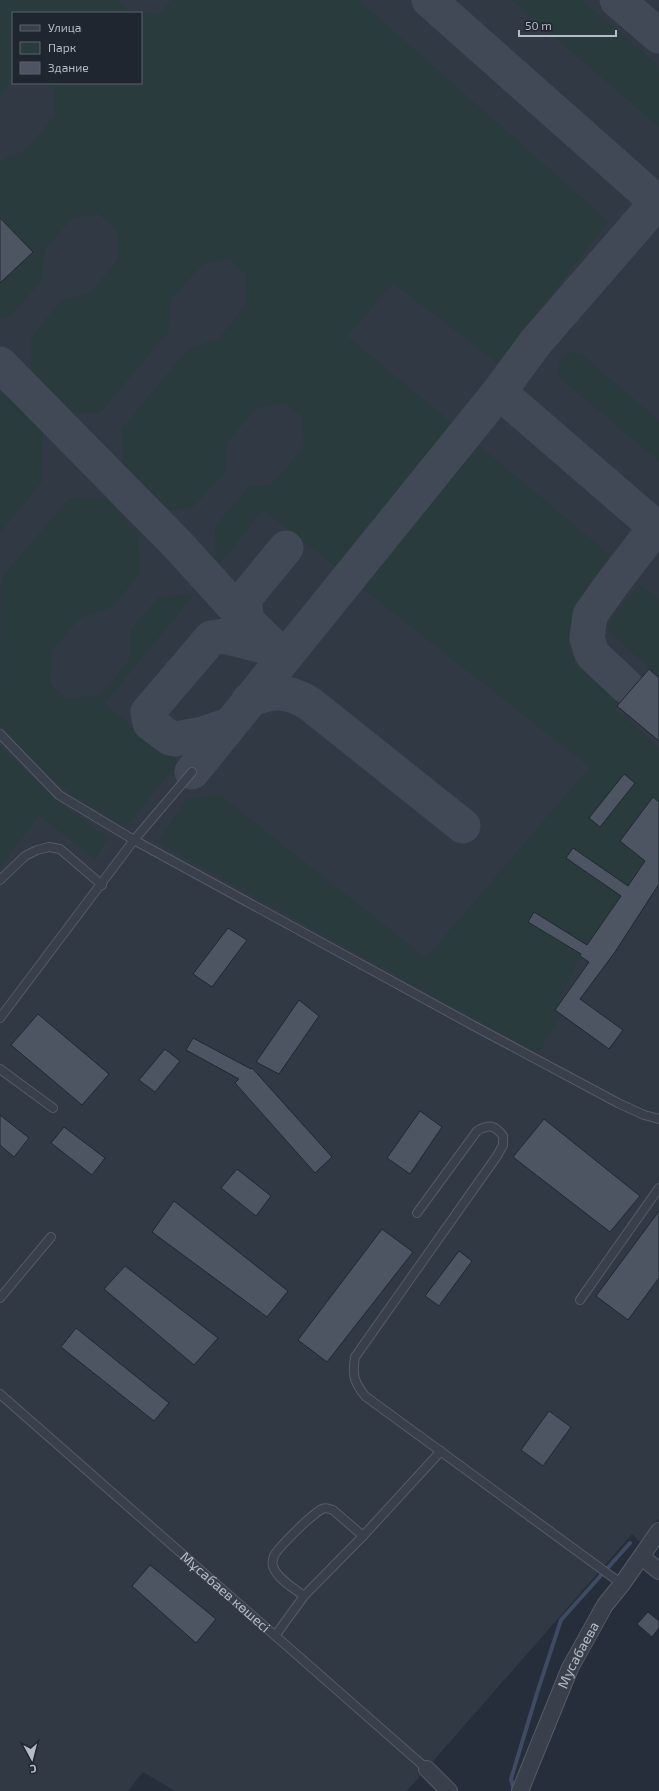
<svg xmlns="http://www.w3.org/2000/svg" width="659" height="1791" viewBox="0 0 659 1791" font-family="'Exo 2',sans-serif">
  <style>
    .airport { fill: #313945; fill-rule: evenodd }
    .green { fill: #293b3d }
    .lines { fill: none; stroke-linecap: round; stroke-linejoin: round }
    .stream { stroke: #3e4b62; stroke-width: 4 }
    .taxiway { stroke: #414956; stroke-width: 35 }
    .building { fill: #4d5563; stroke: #212832 }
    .service-casing { stroke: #555c66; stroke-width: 10 }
    .minor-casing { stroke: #555c66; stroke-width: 18 }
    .service { stroke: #3a404b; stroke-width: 8 }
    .minor { stroke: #3a404b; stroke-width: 16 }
    .labels { text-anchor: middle; stroke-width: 3; stroke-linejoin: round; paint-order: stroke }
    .street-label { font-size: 14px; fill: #b6bcc6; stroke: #1f2630 }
  </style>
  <rect width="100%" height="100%" fill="#262e3b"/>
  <path class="airport" d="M 0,0 L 659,0 L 659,1519 L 640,1542 L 632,1534 L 407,1791 L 175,1791 L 143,1772 L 128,1791 L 0,1791 ZM 13,13 L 141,13 L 141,83 L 13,83 Z"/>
  <path class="green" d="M 0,0 L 117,0 L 131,12 L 160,14 L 172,0 L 358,0 L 608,221 L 499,364 L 393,283 L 347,336 L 453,424 L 338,568 L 263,510 L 216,568 L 215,527 L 248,487 L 271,485 L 304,447 L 302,417 L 284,402 L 256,408 L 227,442 L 225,472 L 192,508 L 160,510 L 123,472 L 122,429 L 188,349 L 220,338 L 245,306 L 247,275 L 230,259 L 204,263 L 171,299 L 168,332 L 99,413 L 66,412 L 32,378 L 31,338 L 61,301 L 92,292 L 118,259 L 117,230 L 99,214 L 72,218 L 45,249 L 41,281 L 9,317 L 0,318 L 0,284 L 33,252 L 0,218 L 0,161 L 25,151 L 55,116 L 54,89 L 44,83 L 141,83 L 141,13 L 13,13 L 13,81 L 10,82 L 0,95 Z
    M 512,0 L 581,0 L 659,66 L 659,127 Z
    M 571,352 L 581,354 L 659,421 L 659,461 L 560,378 C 556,367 559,355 571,352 Z
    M 0,395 L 12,399 L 43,434 L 42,481 L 0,533 Z
    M 477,444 L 609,554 L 608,565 L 578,606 L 569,628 L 568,646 L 576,666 L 620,703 L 615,709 L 659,747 L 659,872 L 639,870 L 580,956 L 555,1010 L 562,1015 L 537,1054 L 157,842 L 187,799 L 220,795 L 426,958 L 590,767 L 362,588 Z
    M 70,498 L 106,499 L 138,534 L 140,573 L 112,607 L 80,618 L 52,650 L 50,685 L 68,699 L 100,695 L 129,661 L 130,631 L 159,597 L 194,594 L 104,704 L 178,762 L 131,821 L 121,824 L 75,797 L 47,774 L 0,725 L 1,578 Z
    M 640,585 L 659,600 L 659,676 L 608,631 L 614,614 Z
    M 0,745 L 38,783 L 61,804 L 108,838 L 95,859 L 39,815 L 0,867 Z"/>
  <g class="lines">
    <path class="stream" d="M 514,1791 L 511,1779 L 537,1693 L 561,1620 L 630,1543"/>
    <path class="taxiway" d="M 429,0 L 659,204
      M 617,0 L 659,36
      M 0,364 L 178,545 L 247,621 L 276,649 L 289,652 L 192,772
      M 499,392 L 659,530
      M 247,621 L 244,599 L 286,548
      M 289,652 L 499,392 L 535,343 L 659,200
      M 626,686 L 592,654 L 587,638 L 590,615 L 612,584 L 656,527
      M 249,700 C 273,690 288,690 310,704 L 463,826
      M 229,725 L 203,734 L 175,739 L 170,738 L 150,723 L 148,712 L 211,638 L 224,636 L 275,649"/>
  </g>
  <path class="building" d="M 0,218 L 33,252 L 0,283 Z
    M 649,669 L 659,678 L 659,741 L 617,706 Z
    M 624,774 L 635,783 L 600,827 L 589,818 Z
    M 653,797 L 659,802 L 659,884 L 615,952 L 580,999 L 623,1030 L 609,1049 L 555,1010 L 589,962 L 580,956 L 581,954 L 528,922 L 534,912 L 587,945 L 621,896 L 566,858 L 573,848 L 628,886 L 645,861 L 620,841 Z
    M 228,928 L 247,940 L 212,987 L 193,974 Z
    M 299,1000 L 319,1016 L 279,1074 L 256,1062 Z
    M 38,1014 L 109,1074 L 82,1105 L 11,1045 Z
    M 193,1038 L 251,1069 L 252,1068 L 332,1157 L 315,1173 L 235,1083 L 239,1079 L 186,1050 Z
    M 165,1049 L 180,1061 L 155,1092 L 139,1080 Z
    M 420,1111 L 442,1127 L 410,1174 L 387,1158 Z
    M 0,1115 L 29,1138 L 14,1157 L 0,1145 Z
    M 544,1119 L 640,1196 L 610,1232 L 513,1157 Z
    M 64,1127 L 105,1158 L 92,1175 L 51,1143 Z
    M 237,1169 L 271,1196 L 256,1216 L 221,1188 Z
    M 174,1201 L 288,1291 L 267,1317 L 152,1232 Z
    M 659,1211 L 659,1278 L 628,1320 L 596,1296 Z
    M 382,1229 L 413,1252 L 327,1362 L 298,1340 Z
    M 459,1251 L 472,1261 L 439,1306 L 425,1296 Z
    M 125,1266 L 218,1338 L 194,1365 L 104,1289 Z
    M 76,1328 L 169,1403 L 154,1421 L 61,1347 Z
    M 549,1411 L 571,1427 L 543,1466 L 521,1450 Z
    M 150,1565 L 216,1619 L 196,1643 L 132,1586 Z
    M 648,1612 L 659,1621 L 659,1628 L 652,1637 L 637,1624 Z"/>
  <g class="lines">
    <g class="service-casing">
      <g id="service">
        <path d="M 0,734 L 59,795 L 134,840 L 474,1026 L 618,1103 L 644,1115 L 659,1119"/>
        <path d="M 0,880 L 25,856 L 37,850 L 49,847 L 60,849 L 102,885"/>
        <path d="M 0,1018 L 134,840 L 192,772"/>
        <path d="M 0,1069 L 53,1108"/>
        <path d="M 417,1213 L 477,1131 C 489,1124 495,1125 503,1136 L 503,1145 L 497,1156 L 355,1357 C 352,1375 354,1382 365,1396 L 622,1584"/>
        <path d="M 0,1298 L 51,1237"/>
        <path d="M 580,1300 L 659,1188"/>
        <path id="s1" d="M 0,1394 L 427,1769"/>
        <path d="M 304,1596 C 295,1589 276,1578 273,1566 C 272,1563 273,1557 275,1554 C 282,1544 311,1515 322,1509 C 326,1507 329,1509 333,1510 L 363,1536"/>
        <path d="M 275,1636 L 304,1596 L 363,1536 L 441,1451"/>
      </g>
    </g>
    <g class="minor-casing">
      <g id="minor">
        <path d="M 642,1557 L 659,1571"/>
        <path d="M 427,1769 L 449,1791"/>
        <path id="s2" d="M 520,1791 L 570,1668 L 605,1605 L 622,1584 L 659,1531"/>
      </g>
    </g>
    <use href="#service" class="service"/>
    <use href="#minor" class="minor"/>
  </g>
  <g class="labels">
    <g class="street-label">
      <text dy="5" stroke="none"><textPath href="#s1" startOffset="300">Мұсабаев көшесі</textPath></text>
      <text dy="5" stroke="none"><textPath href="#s2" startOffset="148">Мусабаева</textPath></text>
    </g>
  </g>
  <rect x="12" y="12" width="130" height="72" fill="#1f2630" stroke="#5b626c"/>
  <rect x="20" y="25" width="20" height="6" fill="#3a404b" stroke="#5b626c"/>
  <text x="48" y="32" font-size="12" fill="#b6bcc6">Улица</text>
  <rect x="20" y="42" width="20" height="12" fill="#293b3d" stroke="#5b626c"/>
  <text x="48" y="52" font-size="12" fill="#b6bcc6">Парк</text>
  <rect x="20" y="62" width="20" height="12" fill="#4d5563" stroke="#5b626c"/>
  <text x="48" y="72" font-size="12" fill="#b6bcc6">Здание</text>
  <g transform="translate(32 1759) rotate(173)" stroke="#1f2630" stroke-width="3" paint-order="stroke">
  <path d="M0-3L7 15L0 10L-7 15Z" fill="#b6bcc6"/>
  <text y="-6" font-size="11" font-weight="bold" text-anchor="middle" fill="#b6bcc6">С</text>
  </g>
  <path d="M519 30v6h97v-6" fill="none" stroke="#b6bcc6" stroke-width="2"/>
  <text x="525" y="30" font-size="12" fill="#b6bcc6" stroke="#1f2630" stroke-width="3" paint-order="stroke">50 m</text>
</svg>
